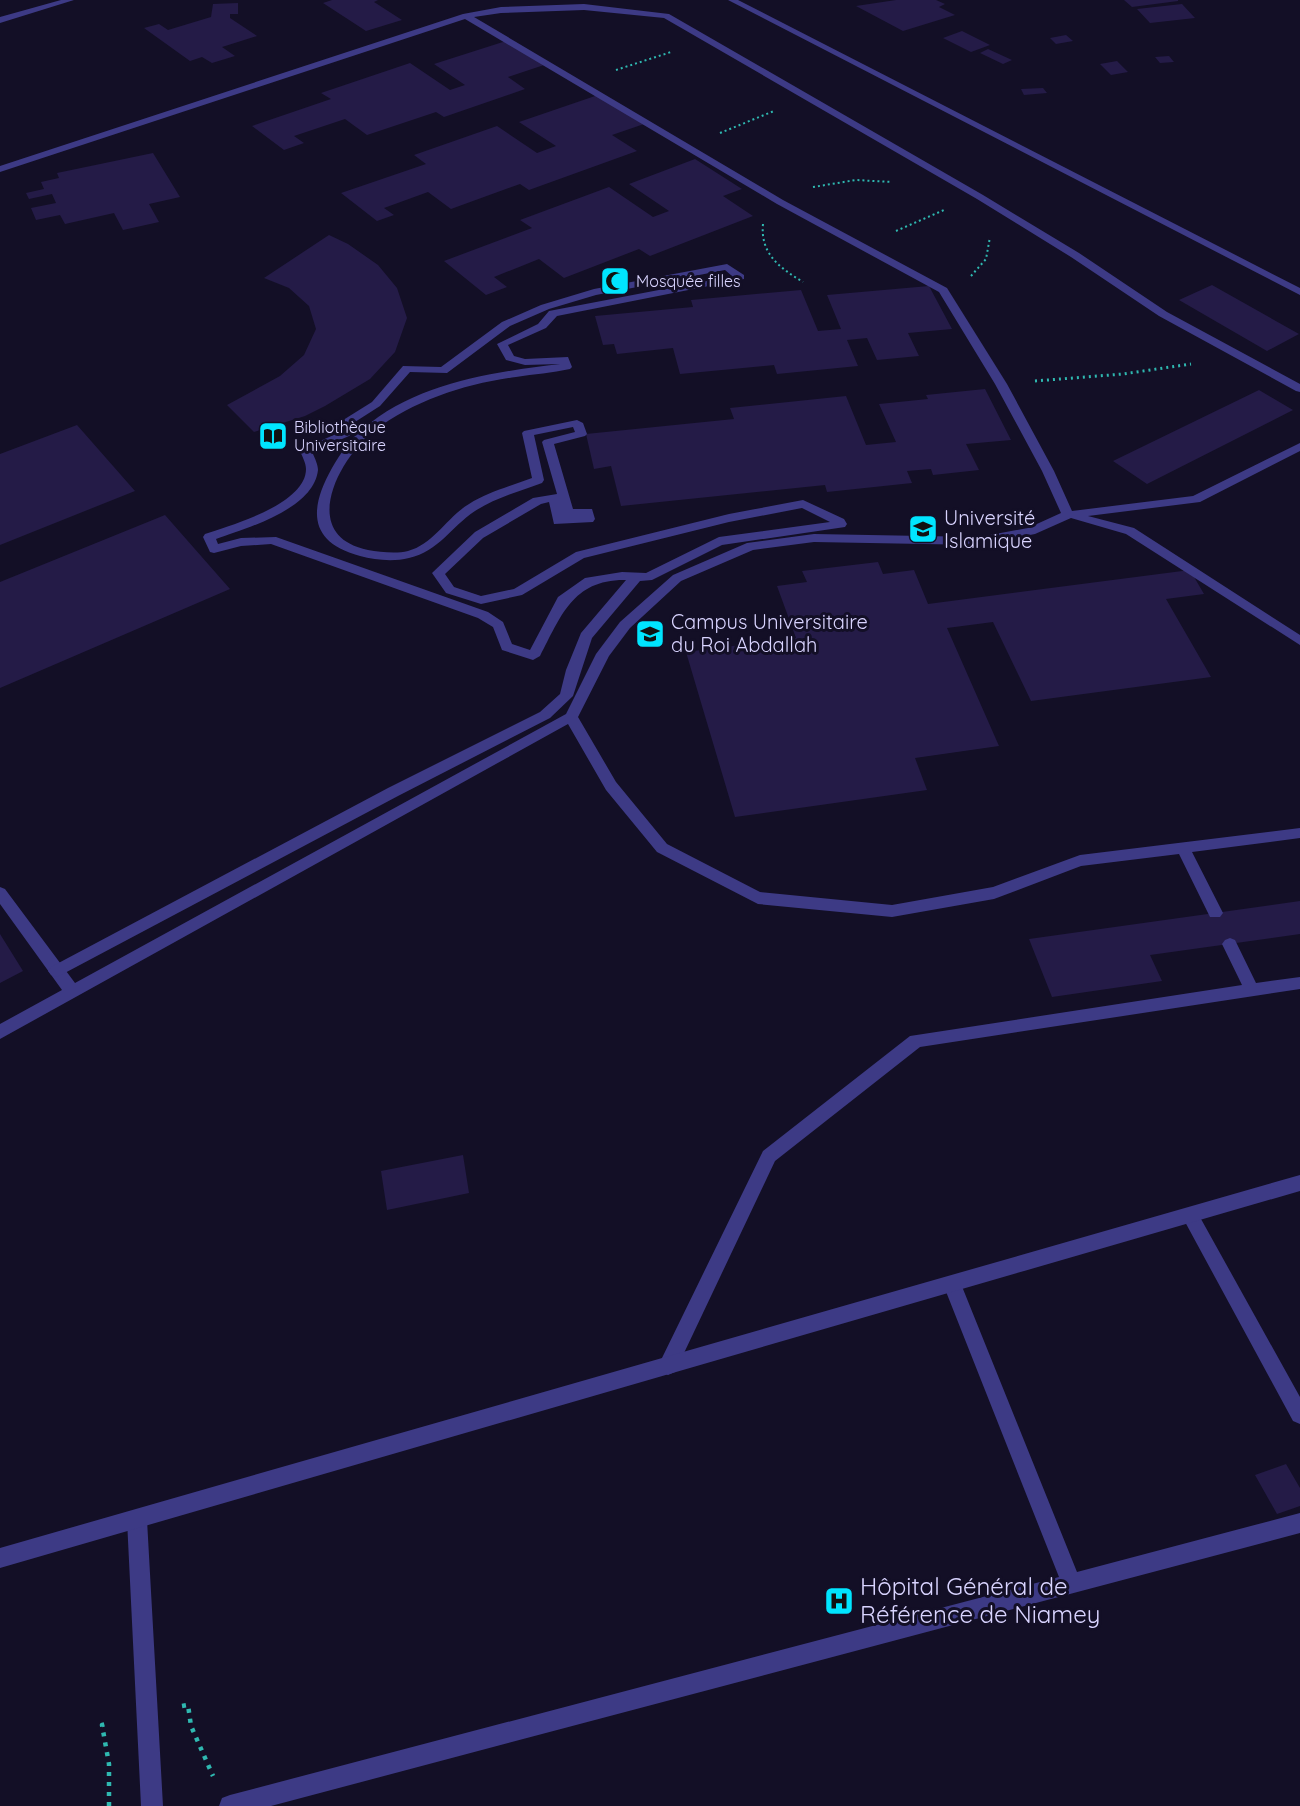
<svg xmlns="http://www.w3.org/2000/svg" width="1300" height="1806" viewBox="0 0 1300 1806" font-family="Quicksand,sans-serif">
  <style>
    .building { fill: #241b47 }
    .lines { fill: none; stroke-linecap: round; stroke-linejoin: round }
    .path-far2 { stroke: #2fb8b0; stroke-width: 2; stroke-dasharray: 2 3; stroke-linecap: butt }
    .path-far1 { stroke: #2fb8b0; stroke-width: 3; stroke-dasharray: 2 4; stroke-linecap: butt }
    .path { stroke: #2fb8b0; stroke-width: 4.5; stroke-dasharray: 4 6; stroke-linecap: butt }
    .service { fill: #3d3a85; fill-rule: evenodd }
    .pedestrian { fill: #3d3a85; fill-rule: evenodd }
    .minor { fill: #3d3a85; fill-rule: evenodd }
    .labels { text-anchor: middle; stroke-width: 6; stroke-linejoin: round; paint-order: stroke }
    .far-poi-label { font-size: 16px; fill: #d9d4ff; stroke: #130f26; text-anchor: start }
    .poi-label { font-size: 20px; fill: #d9d4ff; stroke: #130f26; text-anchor: start }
    .near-poi-label { font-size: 24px; fill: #d9d4ff; stroke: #130f26; text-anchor: start }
  </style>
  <rect width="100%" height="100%" fill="#130f26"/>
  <path class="building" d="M 332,0 L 378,0 L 374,2 L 402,20 L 366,31 L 323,3 Z
    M 896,0 L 936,0 L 945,4 L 939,7 L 955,15 L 903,31 L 856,6 Z
    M 1124,0 L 1178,0 L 1178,1 L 1132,7 Z
    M 238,3 L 238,14 L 230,14 L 230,18 L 257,36 L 222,47 L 235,56 L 212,63 L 202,57 L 190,61 L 144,28 L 159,24 L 168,30 L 211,17 L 213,4 Z
    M 1182,4 L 1195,18 L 1150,23 L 1137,9 Z
    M 962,31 L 990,45 L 971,52 L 943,38 Z
    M 1066,35 L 1073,41 L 1056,44 L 1050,38 Z
    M 506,41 L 544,65 L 508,77 L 525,89 L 444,117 L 436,112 L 367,135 L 345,119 L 294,136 L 304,143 L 284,150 L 252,126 L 331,99 L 321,93 L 410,63 L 450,90 L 465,85 L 434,64 Z
    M 988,49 L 1012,60 L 1003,64 L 980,53 Z
    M 1169,56 L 1174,62 L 1160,63 L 1155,57 Z
    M 1117,61 L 1128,72 L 1111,75 L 1100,64 Z
    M 1043,88 L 1047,93 L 1024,95 L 1021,89 Z
    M 598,95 L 644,124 L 612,135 L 637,151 L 529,190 L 520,184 L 451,209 L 428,192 L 384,208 L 394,215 L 377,221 L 341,193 L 426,164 L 414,155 L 497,126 L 537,153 L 556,146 L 519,122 Z
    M 153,153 L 180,197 L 149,204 L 159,222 L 123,230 L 114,213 L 65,224 L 60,215 L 36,220 L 31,208 L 56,203 L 52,194 L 29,199 L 26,193 L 44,189 L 41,182 L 59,178 L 57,173 Z
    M 695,159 L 742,189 L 723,196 L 753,216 L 650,256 L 639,249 L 564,278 L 539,259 L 494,277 L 507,287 L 486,295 L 444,261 L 532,228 L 520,220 L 609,187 L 653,217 L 669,211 L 629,184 Z
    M 329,235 L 348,244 L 378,265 L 397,288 L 407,318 L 395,352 L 370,379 L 325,406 L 305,416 L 254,432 L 227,405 L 280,376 L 304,355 L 316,329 L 309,306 L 289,288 L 264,278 Z
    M 1212,285 L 1299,334 L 1267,351 L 1179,300 Z
    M 929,286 L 952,329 L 908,333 L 919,356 L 877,360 L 867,338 L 847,340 L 858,366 L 777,374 L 774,365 L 680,374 L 673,348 L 617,354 L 614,344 L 603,345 L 595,316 L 693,307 L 691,300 L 801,290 L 818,331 L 841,329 L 827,295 Z
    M 985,389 L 1011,440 L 966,444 L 979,470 L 933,475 L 931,469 L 907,471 L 912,483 L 827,492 L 825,485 L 621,506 L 611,466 L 594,469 L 586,434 L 734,419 L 730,408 L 846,396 L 866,445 L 896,442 L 879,404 L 928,399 L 926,395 Z
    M 1259,390 L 1293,410 L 1147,484 L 1113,461 Z
    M 77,425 L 135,491 L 0,545 L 0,454 Z
    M 165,515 L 230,589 L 0,688 L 0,582 Z
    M 878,562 L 883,574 L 914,570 L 928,604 L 1190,570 L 1204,594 L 1166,599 L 1211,677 L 1031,701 L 993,622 L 947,628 L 999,746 L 915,758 L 927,790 L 735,817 L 686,652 L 796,638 L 777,586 L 807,582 L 802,571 Z
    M 1300,901 L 1300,934 L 1150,955 L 1162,981 L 1052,997 L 1029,939 Z
    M 0,934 L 23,971 L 0,983 Z
    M 463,1155 L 469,1193 L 387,1210 L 381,1171 Z
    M 1286,1464 L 1300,1488 L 1300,1506 L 1277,1514 L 1255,1475 Z"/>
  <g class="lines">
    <path class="path-far2" d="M 616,70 L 671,52
      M 720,133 L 774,111
      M 813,187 L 856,180 L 892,182
      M 763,224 C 760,254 780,268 803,282
      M 896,231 L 944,210
      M 971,276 L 986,259 L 990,237"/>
    <path class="path-far1" d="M 1035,381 L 1123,374 L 1191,364"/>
    <path class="path" d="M 182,1706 L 188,1705 L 191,1726 L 213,1776
      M 109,1806 L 109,1764 L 102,1725 L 110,1723"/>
    <path class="service" d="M 584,4 L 669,14 L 983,195 L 1079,253 L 1167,312 L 1300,384 L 1300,392 L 1296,391 L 1159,316 L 1071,257 L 977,199 L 664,18 L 584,10 L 501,13 L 474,17 L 783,200 L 947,288 L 1007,384 L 1054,471 L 1072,511 L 1193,496 L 1300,443 L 1300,451 L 1200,502 L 1088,516 L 1134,528 L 1300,635 L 1300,645 L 1126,534 L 1071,518 L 1035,534 L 979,545 L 814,542 L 753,550 L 681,581 L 630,628 L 609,656 L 578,717 L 616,782 L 667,844 L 760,892 L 892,905 L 993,887 L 1080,855 L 1300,828 L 1300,838 L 1192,852 L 1223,913 L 1220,917 L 1210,917 L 1179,854 L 1081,866 L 994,899 L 892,917 L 758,904 L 657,852 L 606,790 L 568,724 L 0,1039 L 0,1024 L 62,990 L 0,904 L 0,887 L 5,889 L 75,983 L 566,714 L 596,654 L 620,622 L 673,575 L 747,543 L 814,534 L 979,537 L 1028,528 L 1061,513 L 1042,471 L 995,384 L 939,292 L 777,204 L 465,19 L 0,172 L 0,166 L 463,14 L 501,7 Z
      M 1230,938 L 1235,940 L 1256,983 L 1300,977 L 1300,989 L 920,1047 L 775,1161 L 675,1372 L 668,1375 L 661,1372 L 659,1366 L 661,1360 L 763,1151 L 910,1036 L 1242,985 L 1222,944 L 1225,940 Z
      M 1190,1207 L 1196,1210 L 1300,1397 L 1300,1424 L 1293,1421 L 1184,1220 L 1181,1215 L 1184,1210 Z
      M 952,1276 L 958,1278 L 961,1284 L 1077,1572 L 1300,1513 L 1300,1533 L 271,1806 L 219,1806 L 222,1798 L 230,1795 L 1059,1577 L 943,1284 L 946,1278 Z
      M 137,1510 L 144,1513 L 147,1520 L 163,1806 L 141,1806 L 127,1520 L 130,1513 Z"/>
    <path class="pedestrian" d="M 727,264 L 744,275 L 744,279 L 557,316 L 546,328 L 508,345 L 514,356 L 525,359 L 568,357 L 572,367 L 570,369 C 552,373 534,374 516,377 C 465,384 415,400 374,431 C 338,459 298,536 368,550 C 380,552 396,554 408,551 C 434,544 447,517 469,504 C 488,492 511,486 532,478 L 522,433 L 524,431 L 577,420 L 583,423 L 587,434 L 585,436 L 554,444 L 573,509 L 592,509 L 595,519 L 593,522 L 554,524 L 549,502 L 541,504 L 483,538 L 445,574 L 454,587 L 481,596 L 514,589 L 576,552 L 729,514 L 803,500 L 844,519 L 847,524 L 845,527 L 722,545 L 652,580 L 640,581 L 592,638 L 573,696 L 550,718 L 398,796 L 61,975 L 56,977 L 51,975 L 48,971 L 51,967 L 388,788 L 540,712 L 560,694 L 566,670 L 581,633 L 626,580 C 573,579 561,616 540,656 L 533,660 L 502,650 L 493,627 L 478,618 L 271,544 L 241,546 L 214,553 L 210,552 L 203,537 L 205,534 C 232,525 306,504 306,469 C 306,463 302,456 300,451 L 302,449 L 336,434 L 330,429 L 332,427 L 372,402 L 403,366 L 441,367 L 502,322 L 541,305 L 594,289 ZM 725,270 L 732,276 L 549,311 L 538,324 L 497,344 L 506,360 L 525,365 L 560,364 C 493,372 416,383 363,429 C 350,439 340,454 332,468 C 309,509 308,542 360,556 C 375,560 393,562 409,558 C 439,551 451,527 475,511 C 495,498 520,491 542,483 L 544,480 L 534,435 L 573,427 L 575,432 L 544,440 L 542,442 L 557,494 L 533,498 L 475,532 L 432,573 L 446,593 L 481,604 L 522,595 L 584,558 L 729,522 L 802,508 L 830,522 L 719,537 L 646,573 L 622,572 L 585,578 L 558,597 L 530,650 L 512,644 L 503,622 L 488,612 L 276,537 L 241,538 L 218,544 L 216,539 C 247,528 314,509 318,470 C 318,465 315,458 312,452 L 349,436 L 351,434 L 344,429 L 380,406 L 410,372 L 447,373 L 510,326 L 549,309 L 596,295 Z"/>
    <path class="minor" d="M 61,0 L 74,0 L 0,23 L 0,17 Z
      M 728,0 L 738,0 L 1300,288 L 1300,295 Z
      M 1300,1175 L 1300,1191 L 0,1568 L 0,1548 Z"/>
  </g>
  <defs>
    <g id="mosque-square" transform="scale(1.5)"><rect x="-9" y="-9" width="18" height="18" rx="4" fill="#00e5ff" stroke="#130f26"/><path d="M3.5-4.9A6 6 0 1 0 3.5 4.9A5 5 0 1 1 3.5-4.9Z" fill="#111"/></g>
    <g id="library-square" transform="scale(1.5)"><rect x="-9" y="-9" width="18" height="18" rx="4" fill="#00e5ff" stroke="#130f26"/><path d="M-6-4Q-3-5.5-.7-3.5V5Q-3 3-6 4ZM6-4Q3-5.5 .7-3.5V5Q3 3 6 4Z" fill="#111"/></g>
    <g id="university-square" transform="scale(1.5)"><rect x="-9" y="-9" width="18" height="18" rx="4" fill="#00e5ff" stroke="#130f26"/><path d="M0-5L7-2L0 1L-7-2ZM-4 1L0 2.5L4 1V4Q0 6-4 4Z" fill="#111"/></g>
    <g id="hospital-square" transform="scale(1.5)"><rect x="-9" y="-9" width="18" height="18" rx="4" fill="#00e5ff" stroke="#130f26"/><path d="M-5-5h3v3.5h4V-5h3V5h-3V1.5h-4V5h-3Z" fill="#111"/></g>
  </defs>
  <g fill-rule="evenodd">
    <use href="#mosque-square" x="615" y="281"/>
    <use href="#library-square" x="273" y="436"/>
    <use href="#university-square" x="923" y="529"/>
    <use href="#university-square" x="650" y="634"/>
    <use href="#hospital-square" x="839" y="1601"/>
  </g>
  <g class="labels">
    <g class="far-poi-label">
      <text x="636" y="287">Mosquée filles</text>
      <text x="294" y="433">Bibliothèque<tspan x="294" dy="18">Universitaire</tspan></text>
    </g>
    <g class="poi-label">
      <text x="944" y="525">Université<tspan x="944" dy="23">Islamique</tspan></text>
      <text x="671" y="629">Campus Universitaire<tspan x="671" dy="23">du Roi Abdallah</tspan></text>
    </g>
    <g class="near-poi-label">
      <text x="860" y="1595">Hôpital Général de<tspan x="860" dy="28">Référence de Niamey</tspan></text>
    </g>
  </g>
</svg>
